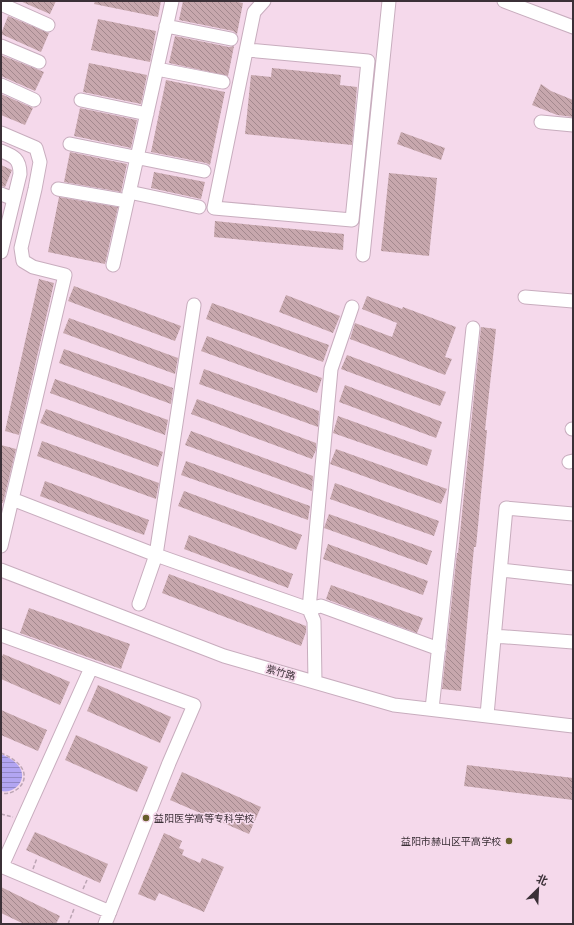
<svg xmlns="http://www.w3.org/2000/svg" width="574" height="925" viewBox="0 0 574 925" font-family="'Times New Roman','Noto Sans SC',serif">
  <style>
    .water { fill: url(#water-rules) }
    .building { fill: url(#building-back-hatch) }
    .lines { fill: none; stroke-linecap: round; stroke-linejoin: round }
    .minor-casing { stroke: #c8adbe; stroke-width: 15 }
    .path { stroke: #bca5b4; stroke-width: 1.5; stroke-dasharray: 4 2; stroke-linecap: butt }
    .minor { stroke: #fff; stroke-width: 13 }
    .poi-dot { fill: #675f2c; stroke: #f5d9eb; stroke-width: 1.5 }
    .labels { text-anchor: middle; stroke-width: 3.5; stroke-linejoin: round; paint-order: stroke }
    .street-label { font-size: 10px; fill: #3b3037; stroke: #f5d9eb }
    .poi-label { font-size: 10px; fill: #3b3037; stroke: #f5d9eb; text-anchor: start }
  </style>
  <defs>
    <pattern id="water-rules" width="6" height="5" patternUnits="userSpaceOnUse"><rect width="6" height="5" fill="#b2a5f2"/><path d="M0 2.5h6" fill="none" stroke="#9287c5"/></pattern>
    <pattern id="building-back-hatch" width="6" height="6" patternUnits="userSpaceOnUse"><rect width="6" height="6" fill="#c7a7ad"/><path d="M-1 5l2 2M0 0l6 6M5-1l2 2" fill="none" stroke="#a3888e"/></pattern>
  </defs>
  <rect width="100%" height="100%" fill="#f5d9eb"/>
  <path class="water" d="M 1,754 C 8,757 18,762 21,770 C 26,782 13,794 1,791 Z"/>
  <path class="building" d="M 20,1 L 56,1 L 50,14 Z
    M 95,1 L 161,1 L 158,17 L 94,4 Z
    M 183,1 L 233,1 L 243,3 L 237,34 L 233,31 L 179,20 Z
    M 8,16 L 49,33 L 41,52 L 1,34 Z
    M 98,19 L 156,31 L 150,62 L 91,50 Z
    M 175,36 L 229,47 L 234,46 L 228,76 L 169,63 Z
    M 1,55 L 44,72 L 35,91 L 1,76 Z
    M 89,63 L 147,75 L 141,104 L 83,92 Z
    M 272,68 L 341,75 L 340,85 L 357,87 L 352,145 L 245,134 L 251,75 L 271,77 Z
    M 166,80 L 225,92 L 210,165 L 206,163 L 151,152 Z
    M 541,84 L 551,91 L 573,100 L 573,117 L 557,115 L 532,105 Z
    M 1,94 L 33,108 L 25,125 L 1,115 Z
    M 80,108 L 137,120 L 131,148 L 74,136 Z
    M 401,132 L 445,148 L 441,160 L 397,144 Z
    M 70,152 L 127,164 L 121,192 L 64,182 Z
    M 1,165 L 12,170 L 5,187 L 1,186 Z
    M 154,172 L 205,182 L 201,199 L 151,188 Z
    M 389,173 L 437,178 L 429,256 L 381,251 Z
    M 59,197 L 118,207 L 105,264 L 48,252 Z
    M 215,221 L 344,234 L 343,250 L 214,237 Z
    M 39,279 L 54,283 L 19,435 L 5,431 Z
    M 74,286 L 181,326 L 175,341 L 68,301 Z
    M 286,295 L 340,316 L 333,333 L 279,312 Z
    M 367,296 L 402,309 L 403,307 L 456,327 L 445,357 L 452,359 L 445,375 L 350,339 L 355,323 L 392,337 L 397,323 L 362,309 Z
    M 212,303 L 329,345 L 323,362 L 206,319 Z
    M 69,318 L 178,358 L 175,374 L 63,333 Z
    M 481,327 L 496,329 L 485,430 L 487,430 L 476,547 L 474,547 L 461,691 L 442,689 L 457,553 L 458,553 Z
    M 207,336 L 322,378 L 317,393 L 201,351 Z
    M 64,349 L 173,388 L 171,404 L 59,363 Z
    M 347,355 L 446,392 L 440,406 L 341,369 Z
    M 204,369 L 319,411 L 318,427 L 199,384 Z
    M 55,379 L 168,420 L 165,435 L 50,393 Z
    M 345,385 L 442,422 L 436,438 L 339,402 Z
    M 197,399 L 316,443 L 316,450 L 312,459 L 191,414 Z
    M 46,409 L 163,452 L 158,467 L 40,423 Z
    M 338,416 L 432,450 L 427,466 L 333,433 Z
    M 191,431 L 313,476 L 312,491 L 185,445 Z
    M 42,441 L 159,483 L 156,499 L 37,456 Z
    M 1,445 L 16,449 L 3,503 L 1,503 Z
    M 336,449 L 447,489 L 441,504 L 330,464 Z
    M 186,461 L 310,506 L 308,520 L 181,475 Z
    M 45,481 L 149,520 L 144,535 L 40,496 Z
    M 335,483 L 439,521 L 434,536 L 330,499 Z
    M 184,491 L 302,535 L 296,550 L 178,506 Z
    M 329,514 L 432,551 L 427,565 L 324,528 Z
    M 189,535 L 293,574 L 288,588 L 184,549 Z
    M 328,544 L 428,581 L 423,595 L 323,559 Z
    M 169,574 L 306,626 L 306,632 L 301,646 L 162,593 Z
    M 331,585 L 423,618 L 417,633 L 326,599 Z
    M 29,608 L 130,644 L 121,669 L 20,633 Z
    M 3,654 L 70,682 L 60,705 L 1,679 L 1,660 Z
    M 98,685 L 171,717 L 160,743 L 87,711 Z
    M 1,710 L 47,730 L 38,751 L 1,735 Z
    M 76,735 L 148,767 L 137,792 L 65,760 Z
    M 467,765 L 573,778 L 573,800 L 464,786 Z
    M 182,772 L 261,807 L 249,834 L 170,800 Z
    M 35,832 L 108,864 L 100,883 L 26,850 Z
    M 164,833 L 182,841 L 179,848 L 184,850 L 182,855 L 200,863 L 202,858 L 224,867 L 204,912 L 159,893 L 155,901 L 138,894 Z
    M 1,887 L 60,916 L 56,924 L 24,924 L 1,913 Z"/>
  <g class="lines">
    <g class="minor-casing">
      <path id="minor" d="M 504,1 L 573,27
        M 1,4 L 48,25
        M 166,26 L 231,39
        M 1,46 L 39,62
        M 247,50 L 368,61 L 352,220 L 214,208 L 254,12 L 264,1
        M 157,69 L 223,82
        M 1,85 L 34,100
        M 81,100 L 147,114
        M 541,122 L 573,125
        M 1,133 L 36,148 L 40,162 L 35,189 L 21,248 L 23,261 L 33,267 L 65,275 L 1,546
        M 70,144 L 204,171
        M 1,151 C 14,156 20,159 20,174 L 1,252
        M 58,189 L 127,201
        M 129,192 L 199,207
        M 1,194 L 14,199
        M 363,255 L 389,1
        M 113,265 L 172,1
        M 525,297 L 573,301
        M 572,429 L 573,429
        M 569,462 L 573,461
        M 12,499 L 156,555 L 309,609 L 321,606 L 439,649
        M 1,570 L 224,656 L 394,705 L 573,726
        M 501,570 L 573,578
        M 139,604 L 156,555 L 194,305
        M 1,635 L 194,705 L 169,763 L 105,924
        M 494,636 L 573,642
        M 315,682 L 314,621 L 309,609 L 331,369 L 352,307
        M 432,709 L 473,328
        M 487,715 L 506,508 L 573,514
        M 1,866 L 110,912
        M 2,866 L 91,668"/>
    </g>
    <path class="path" d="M 1,753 C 9,756 23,764 24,774 C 26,786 12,796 1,793
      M 1,814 L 13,817
      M 33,869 L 37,858
      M 83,889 L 87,880
      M 68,924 L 74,909"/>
    <use href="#minor" class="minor"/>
  </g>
  <g class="poi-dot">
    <circle cx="146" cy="818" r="4"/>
    <circle cx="509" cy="841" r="4"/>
  </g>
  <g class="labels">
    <g class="street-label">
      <text transform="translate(281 672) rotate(16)" y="4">紫竹路</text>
    </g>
    <g class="poi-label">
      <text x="154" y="822">益阳医学高等专科学校</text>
      <text x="501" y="845" text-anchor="end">益阳市赫山区平高学校</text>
    </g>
  </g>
  <rect width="574" height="925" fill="none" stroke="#3b3037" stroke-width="4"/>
  <g transform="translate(538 889) rotate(24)" stroke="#f5d9eb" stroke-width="3" paint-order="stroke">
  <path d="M0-3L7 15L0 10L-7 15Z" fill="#3b3037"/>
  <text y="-6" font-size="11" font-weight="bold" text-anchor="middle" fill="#3b3037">北</text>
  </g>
</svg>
